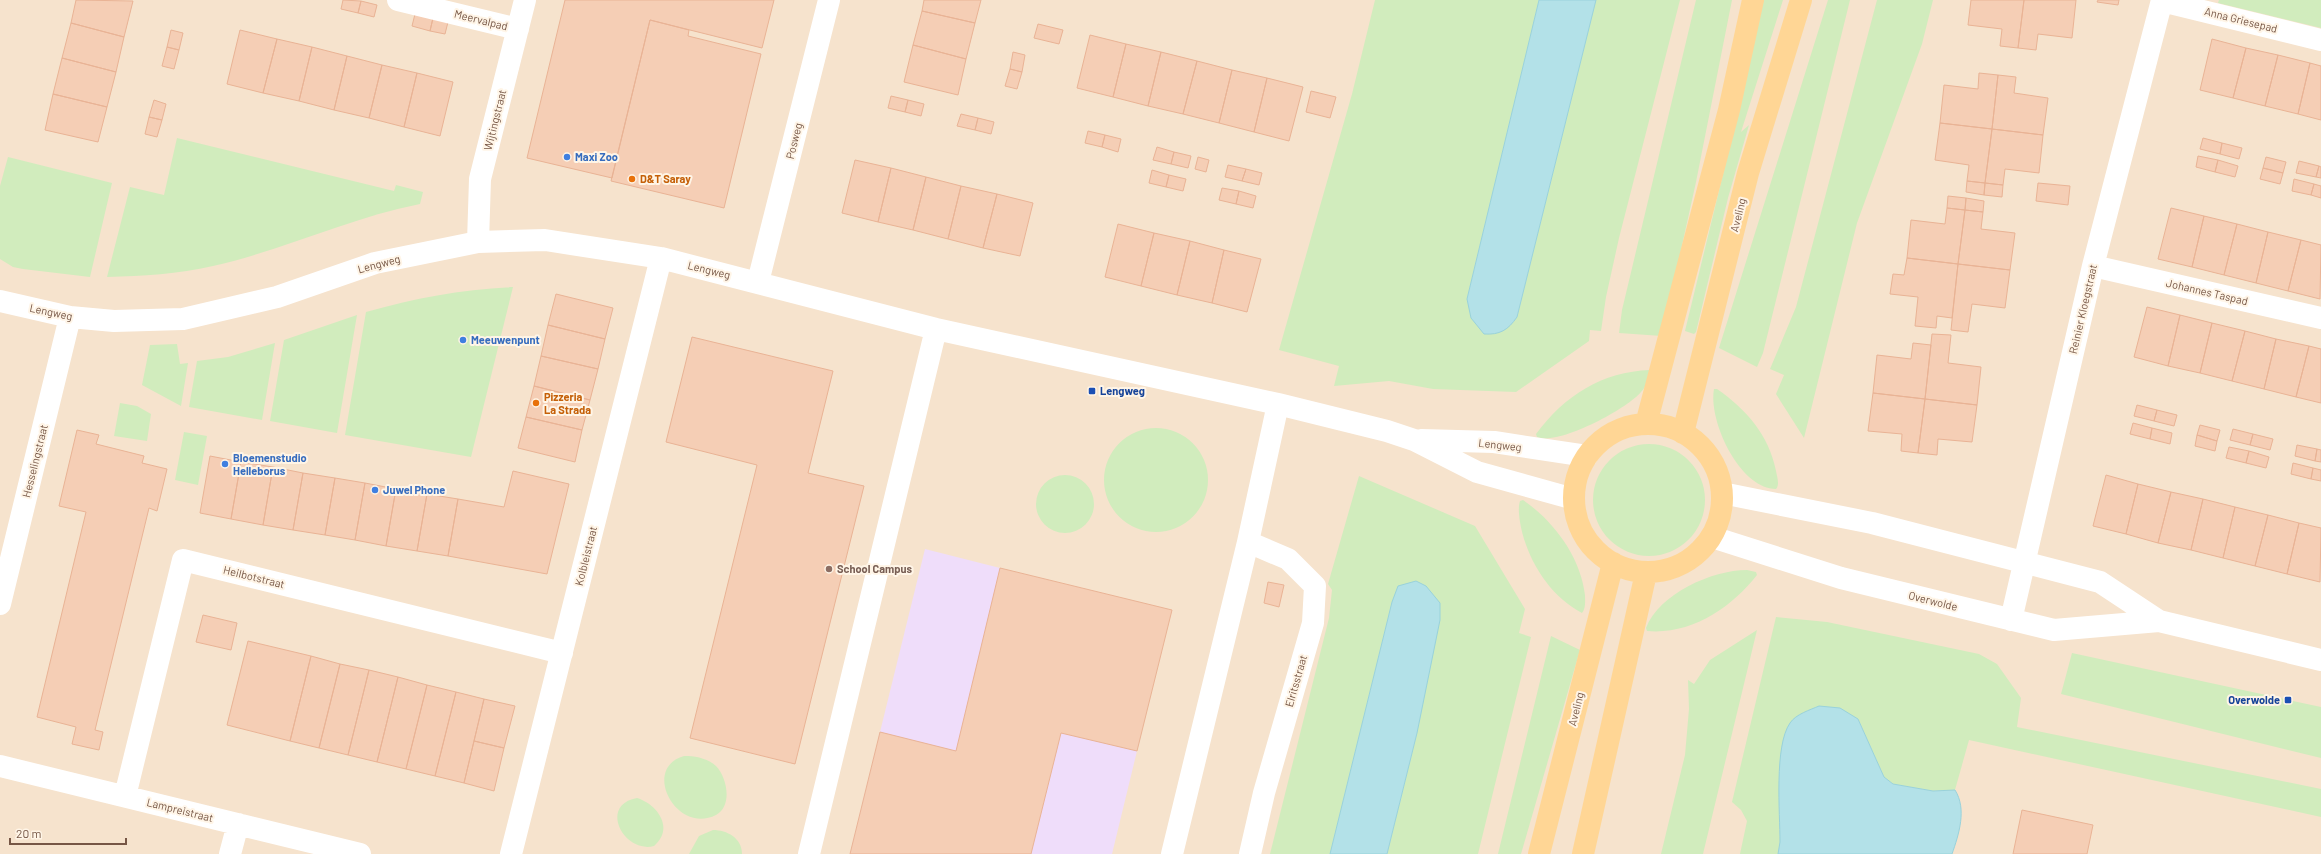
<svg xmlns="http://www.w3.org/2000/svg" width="2321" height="854" viewBox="0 0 2321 854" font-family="Barlow,sans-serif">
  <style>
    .residential { fill: #f6e3cd }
    .education { fill: #efddfa }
    .green { fill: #d1ecbd }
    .water { fill: #b3e1e8; stroke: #99d2db }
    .building { fill: #f5ceb5; stroke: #e9b395 }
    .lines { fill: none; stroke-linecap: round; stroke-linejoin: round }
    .minor { stroke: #fff; stroke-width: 22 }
    .major { stroke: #ffd695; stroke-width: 22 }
    .shop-dot { fill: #3f7fe0; stroke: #fff5e7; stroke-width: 1.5 }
    .food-dot { fill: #e8710a; stroke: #fff5e7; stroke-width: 1.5 }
    .transit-dot { fill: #1a4fb4; stroke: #fff5e7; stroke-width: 1.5 }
    .education-dot { fill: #8d6e63; stroke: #fff5e7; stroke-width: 1.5 }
    .labels { text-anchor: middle; stroke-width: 4; stroke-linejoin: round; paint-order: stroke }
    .street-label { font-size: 11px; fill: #765645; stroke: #fff5e7 }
    .shop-label { font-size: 11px; font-weight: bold; fill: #366cbe; stroke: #fff5e7; text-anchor: start }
    .food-label { font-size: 11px; font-weight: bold; fill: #c56008; stroke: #fff5e7; text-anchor: start }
    .transit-label { font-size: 11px; font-weight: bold; fill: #164399; stroke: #fff5e7; text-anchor: start }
    .education-label { font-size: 11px; font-weight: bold; fill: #785e54; stroke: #fff5e7; text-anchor: start }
  </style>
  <rect width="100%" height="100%" fill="#fef2e0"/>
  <path class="residential" d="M 0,0 L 2321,0 L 2321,854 L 0,854 Z"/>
  <path class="education" d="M 925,549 L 1000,568 L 1137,751 L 1112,854 L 850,854 Z"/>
  <path class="green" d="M 1375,0 L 1539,0 L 1467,299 L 1517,317 L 1596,0 L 1680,0 L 1619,238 L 1606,297 L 1601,331 L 1590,330 L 1589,341 L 1516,392 L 1433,389 L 1389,381 L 1334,386 L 1339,366 L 1279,350 L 1352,94 Z
    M 1696,0 L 1732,0 L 1696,182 L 1662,336 L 1619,333 L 1622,310 Z
    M 1760,0 L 1783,0 L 1741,132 L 1749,125 L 1728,198 L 1696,332 L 1694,334 L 1685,331 L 1739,108 Z
    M 1828,0 L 1850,0 L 1763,353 L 1757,367 L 1719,348 Z
    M 1877,0 L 1933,0 L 1922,44 L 1857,223 L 1804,438 L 1776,394 L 1784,375 L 1770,369 L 1796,307 Z
    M 2219,0 L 2321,0 L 2321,28 L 2218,3 Z
    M 177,138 L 394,191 L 396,185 L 423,192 L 420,204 C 349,218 284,250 213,266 C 178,274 143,276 107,277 L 130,187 L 164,195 Z
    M 8,157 L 112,183 L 90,277 L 23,269 L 13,267 L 0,259 L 0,186 Z
    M 513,287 L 471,457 L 345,435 L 366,312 C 415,298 462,289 513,287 Z
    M 357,315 L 337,433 L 270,421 L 284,340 Z
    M 275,343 L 262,420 L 189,407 L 197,361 L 228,357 Z
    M 177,344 L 180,364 L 188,363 L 181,406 L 142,385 L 150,345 Z
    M 1650,370 C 1648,378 1647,386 1641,392 C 1627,409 1558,446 1537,437 L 1536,434 C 1565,395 1602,372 1650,370 Z
    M 1714,389 L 1717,389 C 1746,409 1769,435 1776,471 C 1777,477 1780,484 1776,489 C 1740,489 1708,421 1714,389 Z
    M 120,403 L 137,406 L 151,414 L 147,441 L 114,436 Z
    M1104 480a52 52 0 1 1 104 0a52 52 0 1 1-104 0Z
    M 184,432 L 207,436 L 198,485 L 175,480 Z
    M1593 500a56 56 0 1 1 112 0a56 56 0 1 1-112 0Z
    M1036 504a29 29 0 1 1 58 0a29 29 0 1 1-58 0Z
    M 1359,476 L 1475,526 L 1525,609 L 1519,633 L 1531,637 L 1478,854 L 1387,854 L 1417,733 L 1392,602 L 1330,854 L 1270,854 L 1329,618 L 1332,590 L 1328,584 Z
    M 1523,500 C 1554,521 1581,558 1585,595 C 1585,601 1586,608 1582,613 C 1549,596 1526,558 1520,522 C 1519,515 1518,507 1520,501 Z
    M 1747,570 L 1756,572 L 1757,575 C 1731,608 1691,635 1647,631 L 1646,628 C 1659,594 1712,570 1747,570 Z
    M 1776,617 L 1827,622 L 1979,654 L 1997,664 L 2021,698 L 2017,727 L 2321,789 L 2321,817 L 1969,740 L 1955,790 L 1933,791 L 1893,784 L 1884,777 L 1858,719 L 1779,796 L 1780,842 L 1778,854 L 1740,854 L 1747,821 L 1741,810 L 1732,802 Z
    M 1757,630 L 1703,854 L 1661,854 L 1685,755 L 1689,709 L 1688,680 L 1694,684 L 1710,660 Z
    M 1551,636 L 1580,650 L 1521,854 L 1498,854 Z
    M 2072,653 L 2321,707 L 2321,758 L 2061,694 Z
    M 684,756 C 695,756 707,758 716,766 C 727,777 733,806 716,815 C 676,835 641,768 684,756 Z
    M 637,798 C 657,804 675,828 654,846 C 624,854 598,805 637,798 Z
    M 713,830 C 727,830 742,838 742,854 L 689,854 L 699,836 Z"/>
  <path class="water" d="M 1539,0 L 1596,0 L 1517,317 C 1508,330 1500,335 1484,334 L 1471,318 L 1467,299 Z
    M 1416,581 L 1426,586 L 1440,603 L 1440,620 L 1417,733 L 1387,854 L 1330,854 L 1392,602 L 1398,586 Z
    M 1819,706 L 1840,708 L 1858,719 L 1884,777 L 1893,784 L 1933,791 L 1955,790 C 1967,809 1959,834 1952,854 L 1778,854 L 1780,842 C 1780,813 1774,746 1790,723 C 1796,714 1810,710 1819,706 Z"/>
  <path class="building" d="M 76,0 L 133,1 L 124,37 L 71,23 Z
    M 343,0 L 361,1 L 358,13 L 341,9 Z
    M 565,0 L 774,0 L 762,48 L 650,20 L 612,178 L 527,158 Z
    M 924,0 L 981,0 L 975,23 L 922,11 Z
    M 1971,0 L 2024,0 L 2018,48 L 2000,46 L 2002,29 L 1968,25 Z
    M 2024,0 L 2076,0 L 2072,38 L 2038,34 L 2036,50 L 2018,48 Z
    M 2098,0 L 2119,0 L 2118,5 L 2097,2 Z
    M 361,1 L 377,5 L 374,17 L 358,13 Z
    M 922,11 L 975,23 L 966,59 L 913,45 Z
    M 415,14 L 433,18 L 430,31 L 412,26 Z
    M 433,18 L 448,22 L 445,34 L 430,31 Z
    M 650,20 L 689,30 L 688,36 L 761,54 L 724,208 L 611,181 Z
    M 71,23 L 124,37 L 116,72 L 62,58 Z
    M 1038,24 L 1063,30 L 1059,44 L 1034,38 Z
    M 171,30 L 183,33 L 179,50 L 167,47 Z
    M 240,30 L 277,39 L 263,93 L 227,84 Z
    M 1090,35 L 1126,44 L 1113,97 L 1077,88 Z
    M 277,39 L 312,47 L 299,101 L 263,93 Z
    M 2212,39 L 2246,48 L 2233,98 L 2200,90 Z
    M 1126,44 L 1161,52 L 1148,106 L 1113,97 Z
    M 913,45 L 966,59 L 958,95 L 904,82 Z
    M 167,47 L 179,50 L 174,69 L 162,66 Z
    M 312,47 L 347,56 L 334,110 L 299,101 Z
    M 2246,48 L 2278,55 L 2265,106 L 2233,98 Z
    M 1013,52 L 1025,55 L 1022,72 L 1010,69 Z
    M 1161,52 L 1197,61 L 1183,114 L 1148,106 Z
    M 2278,55 L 2310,63 L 2298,114 L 2265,106 Z
    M 347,56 L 382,65 L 369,118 L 334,110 Z
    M 62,58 L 116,72 L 107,107 L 53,94 Z
    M 1197,61 L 1232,70 L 1219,123 L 1183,114 Z
    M 2310,63 L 2321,66 L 2321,120 L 2298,114 Z
    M 382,65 L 417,73 L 404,127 L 369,118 Z
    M 1010,69 L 1022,72 L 1017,89 L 1005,86 Z
    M 1232,70 L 1267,78 L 1254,132 L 1219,123 Z
    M 417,73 L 453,82 L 440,136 L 404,127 Z
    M 1979,73 L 1998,75 L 1992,129 L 1940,123 L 1944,85 L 1978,89 Z
    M 1998,75 L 2016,77 L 2014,93 L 2048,98 L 2043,135 L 1992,129 Z
    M 1267,78 L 1303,87 L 1289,141 L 1254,132 Z
    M 1311,91 L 1336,97 L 1330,118 L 1306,112 Z
    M 53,94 L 107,107 L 98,142 L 45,130 Z
    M 891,96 L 908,100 L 905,112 L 888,108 Z
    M 154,100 L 166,104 L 162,120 L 149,117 Z
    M 908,100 L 924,104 L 921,116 L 905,112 Z
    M 961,114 L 978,118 L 975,130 L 957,126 Z
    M 149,117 L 162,120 L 157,137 L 145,134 Z
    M 978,118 L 994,122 L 991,134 L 975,130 Z
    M 1940,123 L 1992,129 L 1985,183 L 1967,181 L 1969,165 L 1935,160 Z
    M 1992,129 L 2043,135 L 2039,173 L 2005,169 L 2003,185 L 1985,183 Z
    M 1088,131 L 1105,135 L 1102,147 L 1085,143 Z
    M 1105,135 L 1121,139 L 1118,152 L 1102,147 Z
    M 2203,138 L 2222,143 L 2220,154 L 2200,149 Z
    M 2222,143 L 2242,148 L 2239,159 L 2220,154 Z
    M 1157,147 L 1174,152 L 1171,164 L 1153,160 Z
    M 1174,152 L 1191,156 L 1188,168 L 1171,164 Z
    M 2198,156 L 2218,160 L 2215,172 L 2196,167 Z
    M 1198,157 L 1209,160 L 1206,172 L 1195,169 Z
    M 2266,157 L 2286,162 L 2283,173 L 2263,168 Z
    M 855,160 L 891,168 L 878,222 L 842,213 Z
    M 2218,160 L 2238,166 L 2235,177 L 2215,172 Z
    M 2299,161 L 2319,166 L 2316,177 L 2296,173 Z
    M 1228,165 L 1246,169 L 1242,181 L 1225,177 Z
    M 2319,166 L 2321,167 L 2321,178 L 2316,177 Z
    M 891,168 L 926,177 L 913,230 L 878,222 Z
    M 2263,168 L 2283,173 L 2280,184 L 2260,179 Z
    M 1246,169 L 1262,173 L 1259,185 L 1242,181 Z
    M 1152,170 L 1169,175 L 1166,187 L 1149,183 Z
    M 1169,175 L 1186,179 L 1183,191 L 1166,187 Z
    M 926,177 L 961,186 L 948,239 L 913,230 Z
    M 2294,179 L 2314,184 L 2311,195 L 2292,191 Z
    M 1967,181 L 1985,183 L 1984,195 L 1966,192 Z
    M 1985,183 L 2003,185 L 2002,197 L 1984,195 Z
    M 2038,183 L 2070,186 L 2068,205 L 2036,201 Z
    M 2314,184 L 2321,186 L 2321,198 L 2311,195 Z
    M 961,186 L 997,194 L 983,248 L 948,239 Z
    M 1222,188 L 1239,191 L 1236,204 L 1219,200 Z
    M 1239,191 L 1256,196 L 1253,208 L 1236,204 Z
    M 997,194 L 1033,203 L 1020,256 L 983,248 Z
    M 1948,196 L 1966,198 L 1965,210 L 1947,208 Z
    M 1966,198 L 1984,201 L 1983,212 L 1965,210 Z
    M 1947,208 L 1965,210 L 1958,264 L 1907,258 L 1911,220 L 1945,224 Z
    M 2171,208 L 2204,216 L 2192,267 L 2158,259 Z
    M 1965,210 L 1983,212 L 1981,229 L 2015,233 L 2010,270 L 1958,264 Z
    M 2204,216 L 2237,224 L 2224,275 L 2192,267 Z
    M 1118,224 L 1154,233 L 1141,286 L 1105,277 Z
    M 2237,224 L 2268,232 L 2256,283 L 2224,275 Z
    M 2268,232 L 2301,240 L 2288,291 L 2256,283 Z
    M 1154,233 L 1190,241 L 1177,295 L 1141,286 Z
    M 2301,240 L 2321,245 L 2320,299 L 2288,291 Z
    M 1190,241 L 1224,250 L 1212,303 L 1177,295 Z
    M 1224,250 L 1261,259 L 1247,312 L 1212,303 Z
    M 1907,258 L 1958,264 L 1952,318 L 1937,316 L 1936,328 L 1915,326 L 1918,297 L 1890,294 L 1893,274 L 1904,275 Z
    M 1958,264 L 2010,270 L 2005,308 L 1972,304 L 1968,332 L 1951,330 Z
    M 556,294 L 613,308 L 605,339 L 548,325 Z
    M 2147,307 L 2180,315 L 2168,366 L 2134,357 Z
    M 2180,315 L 2212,323 L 2200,373 L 2168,366 Z
    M 2212,323 L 2245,331 L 2232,381 L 2200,373 Z
    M 548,325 L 605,339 L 598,369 L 541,356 Z
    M 2245,331 L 2276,339 L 2264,389 L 2232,381 Z
    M 1932,334 L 1951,335 L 1948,363 L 1981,367 L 1977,405 L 1925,399 Z
    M 692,337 L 833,371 L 808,473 L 864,486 L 795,764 L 690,738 L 757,465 L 666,442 Z
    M 2276,339 L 2309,346 L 2296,397 L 2264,389 Z
    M 1913,343 L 1931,345 L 1925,399 L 1873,393 L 1877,355 L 1911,359 Z
    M 2309,346 L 2321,349 L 2321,403 L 2296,397 Z
    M 541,356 L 598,369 L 590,400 L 534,386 Z
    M 534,386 L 590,400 L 582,430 L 526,417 Z
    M 1873,393 L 1925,399 L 1918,453 L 1901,451 L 1902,434 L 1868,431 Z
    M 1925,399 L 1977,405 L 1972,442 L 1938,439 L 1937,455 L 1918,453 Z
    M 2137,405 L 2157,410 L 2154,421 L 2134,416 Z
    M 2157,410 L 2177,415 L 2174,426 L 2154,421 Z
    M 526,417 L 582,430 L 575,462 L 518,448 Z
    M 2133,423 L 2152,428 L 2150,439 L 2130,434 Z
    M 2200,425 L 2220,430 L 2217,441 L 2197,435 Z
    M 2152,428 L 2172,433 L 2170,444 L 2150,439 Z
    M 2233,429 L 2253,434 L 2250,445 L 2230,440 Z
    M 77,430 L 99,435 L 96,444 L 144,456 L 142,463 L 167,469 L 157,511 L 149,508 L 95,730 L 103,732 L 99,750 L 72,744 L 76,727 L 37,717 L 86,512 L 59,506 Z
    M 2253,434 L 2273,439 L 2270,450 L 2250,445 Z
    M 2197,435 L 2217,441 L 2215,451 L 2195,446 Z
    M 2297,445 L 2317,449 L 2315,461 L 2295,456 Z
    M 2229,447 L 2249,451 L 2246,463 L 2226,458 Z
    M 2317,449 L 2321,450 L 2321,462 L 2315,461 Z
    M 2249,451 L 2269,457 L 2266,468 L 2246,463 Z
    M 210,456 L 241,462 L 231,519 L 200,513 Z
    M 241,462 L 273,467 L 263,525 L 231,519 Z
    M 2293,463 L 2313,468 L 2311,479 L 2291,474 Z
    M 273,467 L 303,473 L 293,530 L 263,525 Z
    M 2313,468 L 2321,470 L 2321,481 L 2311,479 Z
    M 513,471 L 569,484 L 547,574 L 448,556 L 458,499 L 504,507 Z
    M 303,473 L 335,478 L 325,535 L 293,530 Z
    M 2106,475 L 2138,484 L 2126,534 L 2093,526 Z
    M 335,478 L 365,483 L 355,540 L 325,535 Z
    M 365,483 L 396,489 L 386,546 L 355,540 Z
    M 2138,484 L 2171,492 L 2158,543 L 2126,534 Z
    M 396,489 L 427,494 L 417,551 L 386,546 Z
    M 2171,492 L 2203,499 L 2191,550 L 2158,543 Z
    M 427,494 L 458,499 L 448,556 L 417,551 Z
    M 2203,499 L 2235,507 L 2223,558 L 2191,550 Z
    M 2235,507 L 2268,515 L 2255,566 L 2223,558 Z
    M 2268,515 L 2299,523 L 2287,574 L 2255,566 Z
    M 2299,523 L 2321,528 L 2320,582 L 2287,574 Z
    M 1000,568 L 1172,610 L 1137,751 L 1061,733 L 1031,854 L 850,854 L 880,732 L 956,751 Z
    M 1268,582 L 1284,585 L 1279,607 L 1264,603 Z
    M 203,615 L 237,623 L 231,650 L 196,642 Z
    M 248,641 L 311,656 L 290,741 L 227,725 Z
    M 311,656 L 340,664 L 319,748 L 290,741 Z
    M 340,664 L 369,670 L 348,755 L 319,748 Z
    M 369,670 L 398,677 L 377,762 L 348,755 Z
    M 398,677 L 427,685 L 406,769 L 377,762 Z
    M 427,685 L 456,692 L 435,776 L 406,769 Z
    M 456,692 L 484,699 L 464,783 L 435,776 Z
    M 484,699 L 515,706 L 504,748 L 474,741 Z
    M 474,741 L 504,748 L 494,791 L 464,783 Z
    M 2022,810 L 2093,825 L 2087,854 L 2013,854 Z"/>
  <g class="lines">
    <path class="minor" d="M 398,0 L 518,29
      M 2162,1 L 2321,40
      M 478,242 L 480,179 L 525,0
      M 2093,266 L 2321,318
      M 758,282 L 829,0
      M 0,301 L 70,317 L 114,321 L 183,319 L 277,297 L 375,263 L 478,242 L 545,240 L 661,258 L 936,329 L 1278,404 L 1387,431 L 1414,440 L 1477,472 L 1574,499
      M 1421,440 L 1494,442 L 1587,456
      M 1722,493 L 1872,523 L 2100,582 L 2159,621
      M 1712,537 L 1841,578 L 2054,630 L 2159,621 L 2321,660
      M 0,604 L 70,317
      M 2011,620 L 2093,266 L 2162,0
      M 0,766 L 360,854
      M 125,796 L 183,560 L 562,653
      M 230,854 L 238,824
      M 511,854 L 661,258
      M 809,854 L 936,329
      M 1172,854 L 1248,542
      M 1250,854 L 1264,793 L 1313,623 L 1315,586 L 1288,559 L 1248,542 L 1278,404"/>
    <path class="major" d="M 1646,424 L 1729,110 L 1753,0
      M1574 498a74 74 0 1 1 148 0a74 74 0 1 1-148 0Z
      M 1683,433 L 1748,173 L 1801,0
      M 1539,854 L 1613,563
      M 1583,854 L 1646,573"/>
  </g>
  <g class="shop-dot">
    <circle cx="567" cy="157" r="4"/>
    <circle cx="463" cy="340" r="4"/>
    <circle cx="225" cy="464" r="4"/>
    <circle cx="375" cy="490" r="4"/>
  </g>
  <g class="food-dot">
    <circle cx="632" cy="179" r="4"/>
    <circle cx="536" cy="403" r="4"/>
  </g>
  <g class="transit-dot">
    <rect x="1088" y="387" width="8" height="8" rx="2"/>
    <rect x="2284" y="696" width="8" height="8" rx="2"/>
  </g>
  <circle class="education-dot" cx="829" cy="569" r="4"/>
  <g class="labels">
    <g class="street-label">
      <text transform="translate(481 20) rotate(14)" y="4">Meervalpad</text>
      <text transform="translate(2241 20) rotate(14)" y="4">Anna Griesepad</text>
      <text transform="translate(495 120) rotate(-76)" y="4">Wijtingstraat</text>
      <text transform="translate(794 141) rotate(-76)" y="4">Posweg</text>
      <text transform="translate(1738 215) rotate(-76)" y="4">Aveling</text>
      <text transform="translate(379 264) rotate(-15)" y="4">Lengweg</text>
      <text transform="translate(709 270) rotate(14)" y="4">Lengweg</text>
      <text transform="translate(2207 292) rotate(13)" y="4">Johannes Taspad</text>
      <text transform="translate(2083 309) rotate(-77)" y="4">Reinier Kloegstraat</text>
      <text transform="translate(51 312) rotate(12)" y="4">Lengweg</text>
      <text transform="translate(1500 445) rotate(6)" y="4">Lengweg</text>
      <text transform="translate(35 461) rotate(-76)" y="4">Hesselingstraat</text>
      <text transform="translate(586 556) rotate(-76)" y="4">Kolbleistraat</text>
      <text transform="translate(254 577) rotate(14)" y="4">Heilbotstraat</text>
      <text transform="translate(1933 601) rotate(14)" y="4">Overwolde</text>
      <text transform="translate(1296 681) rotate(-74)" y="4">Elritsstraat</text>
      <text transform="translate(1576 709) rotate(-76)" y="4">Aveling</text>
      <text transform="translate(180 810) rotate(14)" y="4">Lampreistraat</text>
    </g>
    <g class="shop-label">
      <text x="575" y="161">Maxi Zoo</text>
      <text x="471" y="344">Meeuwenpunt</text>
      <text x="233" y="462">Bloemenstudio<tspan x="233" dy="13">Helleborus</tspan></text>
      <text x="383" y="494">Juwel Phone</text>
    </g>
    <g class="food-label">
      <text x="640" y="183">D&amp;T Saray</text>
      <text x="544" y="401">Pizzeria<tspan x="544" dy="13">La Strada</tspan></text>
    </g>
    <g class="transit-label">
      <text x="1100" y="395">Lengweg</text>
      <text x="2280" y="704" text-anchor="end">Overwolde</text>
    </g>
    <g class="education-label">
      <text x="837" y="573">School Campus</text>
    </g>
  </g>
  <path d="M10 838v6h116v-6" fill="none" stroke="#765645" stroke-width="2"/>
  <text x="16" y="838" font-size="12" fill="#765645" stroke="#fff5e7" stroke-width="3" paint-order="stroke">20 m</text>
</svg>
